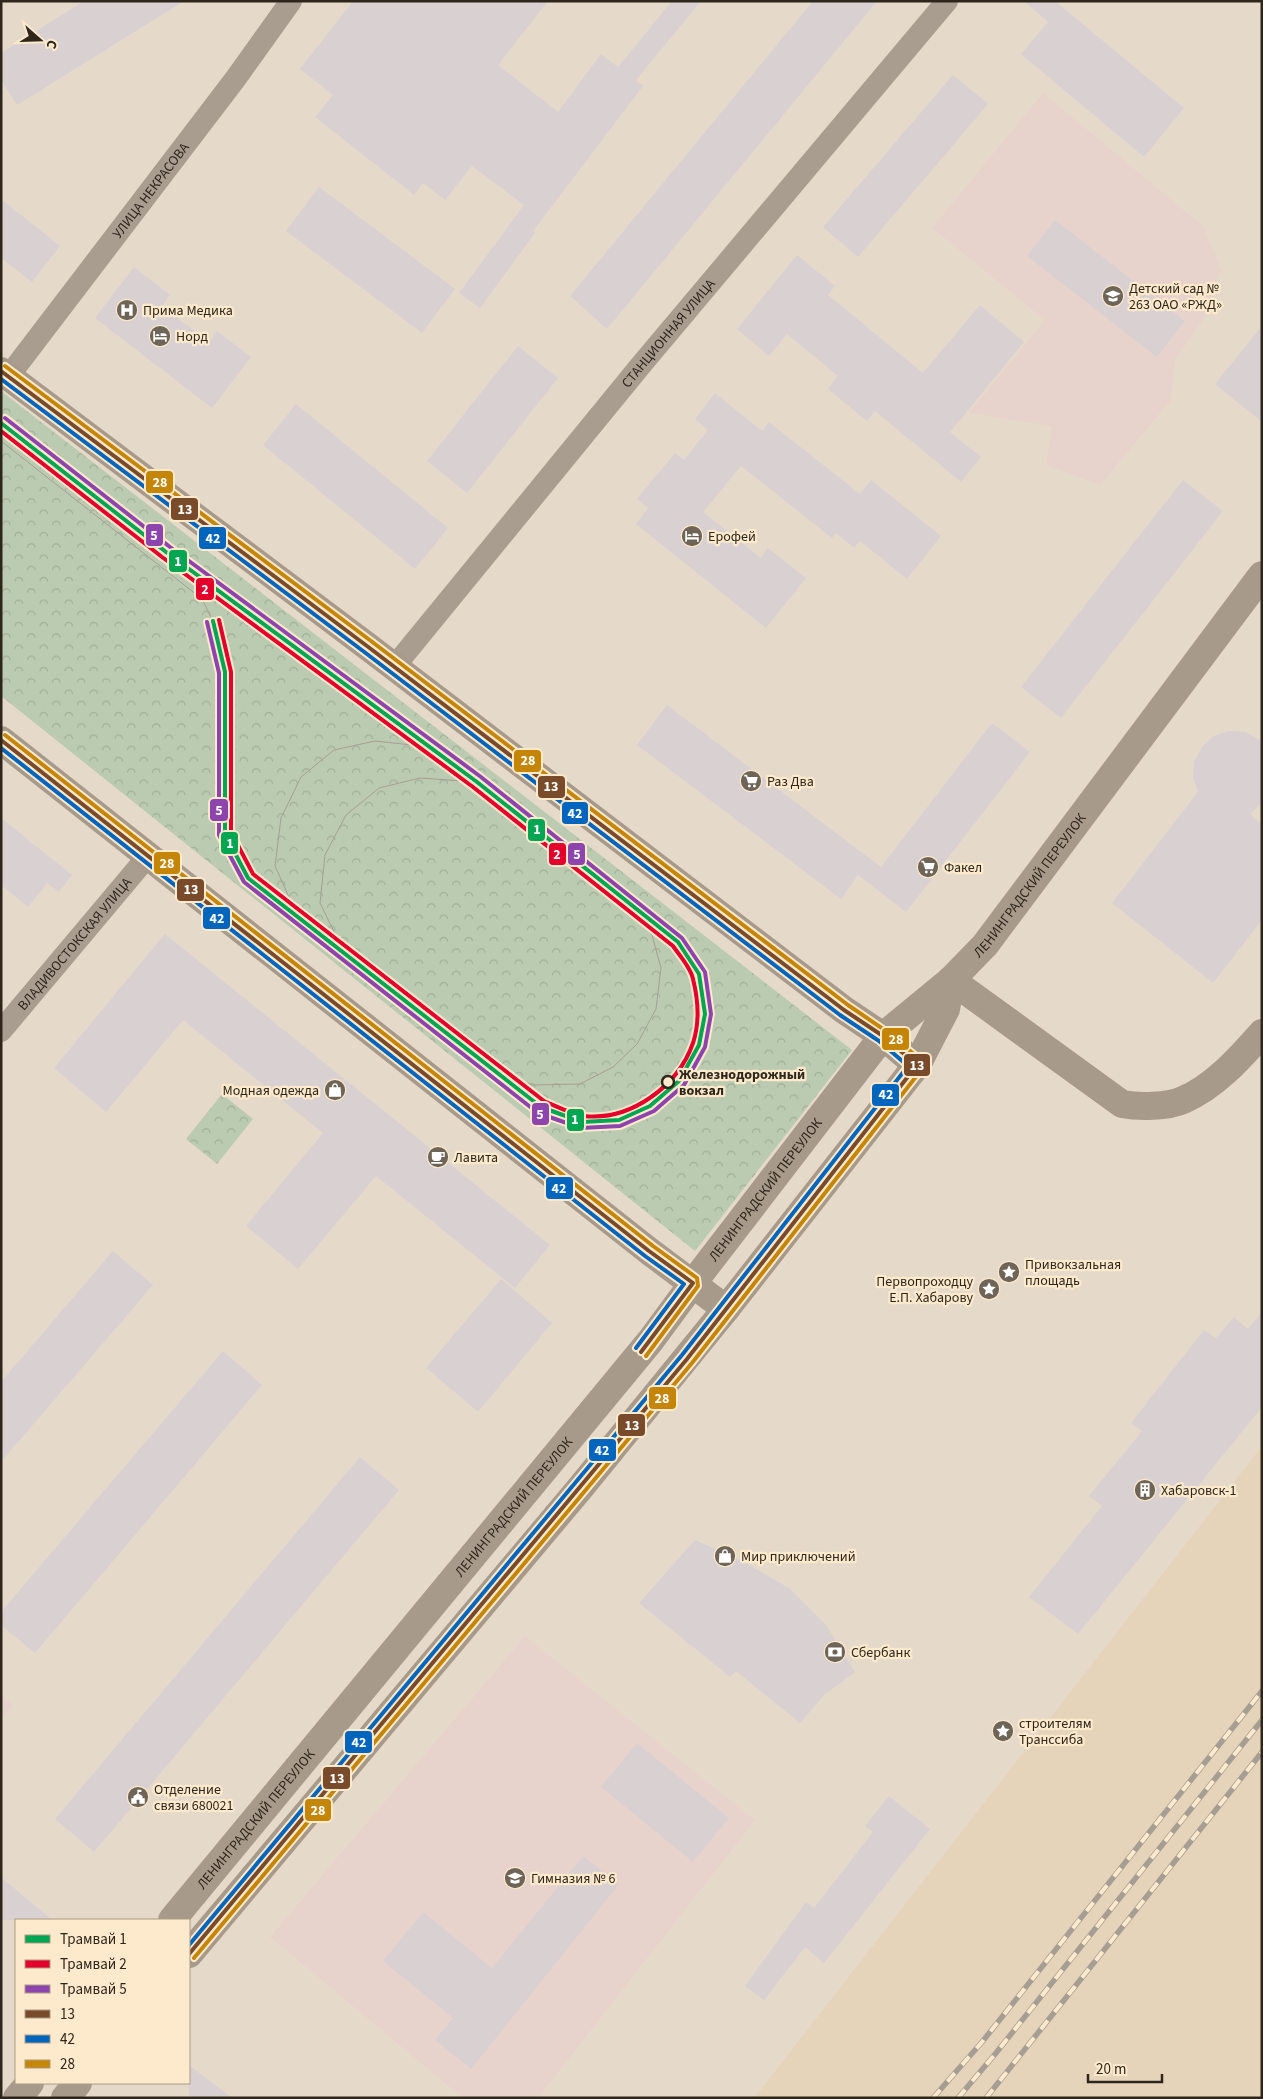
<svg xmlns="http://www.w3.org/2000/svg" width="1263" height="2099" viewBox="0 0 1263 2099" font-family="'Source Sans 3',sans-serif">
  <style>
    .built { fill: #e6d4ba }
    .education { fill: #e7d3cb }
    .forest { fill: url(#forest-crowns) }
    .building { fill: #d9d0d2 }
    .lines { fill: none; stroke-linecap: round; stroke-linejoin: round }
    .street { stroke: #a99d90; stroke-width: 22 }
    .secondary { stroke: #a89a8b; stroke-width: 28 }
    .tram { stroke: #a79e93; stroke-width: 1 }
    .rail-casing { stroke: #a79e93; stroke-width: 5.5 }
    .rail { stroke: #fdeacc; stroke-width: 4; stroke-dasharray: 11; stroke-linecap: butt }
    .bus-1-casing { stroke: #fdeacc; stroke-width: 8 }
    .bus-2-casing { stroke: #fdeacc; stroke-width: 8 }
    .bus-3-casing { stroke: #fdeacc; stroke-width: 8 }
    .bus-1 { stroke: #7a4b2a; stroke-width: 4 }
    .bus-2 { stroke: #0065bd; stroke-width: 4 }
    .bus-3 { stroke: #c58607; stroke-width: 4 }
    .tram-1-casing { stroke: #fdeacc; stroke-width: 8 }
    .tram-2-casing { stroke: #fdeacc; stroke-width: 8 }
    .tram-3-casing { stroke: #fdeacc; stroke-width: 8 }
    .tram-1 { stroke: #00a651; stroke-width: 4 }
    .tram-2 { stroke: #e4002b; stroke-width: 4 }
    .tram-3 { stroke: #8e44ad; stroke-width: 4 }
    .stop-dot { fill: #fdeacc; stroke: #2e261b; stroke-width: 2.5 }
    .labels { text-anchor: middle; stroke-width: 4.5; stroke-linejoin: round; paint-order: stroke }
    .street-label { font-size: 14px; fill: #2e261b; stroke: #fdeacc }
    .poi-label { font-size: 14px; fill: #2e261b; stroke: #fdeacc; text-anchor: start }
    .stop-label { font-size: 14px; font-weight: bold; fill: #2e261b; stroke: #fdeacc; text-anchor: start }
    .line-badge { stroke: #fdeacc; stroke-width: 2 }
    .badge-label { font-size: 14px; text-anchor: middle; font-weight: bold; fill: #fff }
  </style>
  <defs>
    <pattern id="forest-crowns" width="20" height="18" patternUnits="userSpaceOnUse" patternTransform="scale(1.25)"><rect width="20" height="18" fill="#bbcbb2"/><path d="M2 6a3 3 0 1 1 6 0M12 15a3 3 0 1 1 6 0" fill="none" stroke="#a1ae98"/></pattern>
  </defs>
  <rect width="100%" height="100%" fill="#e5daca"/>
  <path class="built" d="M 1262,1446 L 1262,2094 L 1259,2098 L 754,2098 Z"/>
  <path class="education" d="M 1043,93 L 1203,226 L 1221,271 L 1201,323 L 1175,360 L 1171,400 L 1100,485 L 1046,465 L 1052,426 L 969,413 L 1045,320 L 932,228 Z
    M 525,1636 L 755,1820 L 538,2098 L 463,2098 L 270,1937 Z
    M 1,1694 L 13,1705 L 1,1719 Z"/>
  <path class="forest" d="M 1,391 L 852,1050 L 695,1251 L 1,696 Z
    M 222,1094 L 253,1119 L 217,1164 L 186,1139 Z"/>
  <path class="building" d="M 84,1 L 184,1 L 17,105 L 1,80 L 1,53 Z
    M 353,1 L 548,1 L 498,65 L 558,112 L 601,54 L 618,67 L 672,1 L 701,1 L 636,80 L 643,86 L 533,231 L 535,233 L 480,308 L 459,293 L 524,205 L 472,166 L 445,200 L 423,183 L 414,195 L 315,117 L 333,95 L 300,69 Z
    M 813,1 L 877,1 L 607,329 L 570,296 Z
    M 1024,1 L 1055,1 L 1184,108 L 1144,157 L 1021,54 L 1048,22 Z
    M 953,75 L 988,104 L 858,257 L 823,227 Z
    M 319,187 L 455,289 L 422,333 L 286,231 Z
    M 1,199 L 60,246 L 32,282 L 1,258 Z
    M 1055,220 L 1185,321 L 1157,357 L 1027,256 Z
    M 797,255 L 835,286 L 828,295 L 923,373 L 980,305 L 1024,342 L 950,432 L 981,457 L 961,482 L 875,411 L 867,421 L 828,389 L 838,376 L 787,334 L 769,356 L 737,329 Z
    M 134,267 L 170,295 L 162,306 L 209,342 L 217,331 L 251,357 L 212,408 L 95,318 Z
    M 1262,326 L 1262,422 L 1215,384 Z
    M 518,346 L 558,378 L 467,493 L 427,461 Z
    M 715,393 L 762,431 L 769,422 L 860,494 L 871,480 L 941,536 L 907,579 L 860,541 L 854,548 L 836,533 L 832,538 L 741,466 L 703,512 L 761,558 L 768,548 L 806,578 L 766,628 L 636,524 L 648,508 L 637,499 L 675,453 L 684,460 L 708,430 L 695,419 Z
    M 296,404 L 448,528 L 415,569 L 263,445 Z
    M 1183,480 L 1223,511 L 1061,718 L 1021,687 Z
    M 667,705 L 881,867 L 992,723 L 1030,752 L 906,912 L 858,875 L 841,899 L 637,745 Z
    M 1229,731 L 1245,732 L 1262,741 L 1262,803 L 1250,814 L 1262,824 L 1262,920 L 1213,983 L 1112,903 L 1198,792 L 1193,777 L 1194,761 L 1202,747 L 1214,736 Z
    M 1,818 L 72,875 L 59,892 L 47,883 L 28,907 L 1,885 Z
    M 165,934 L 550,1245 L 515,1288 L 376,1176 L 298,1269 L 246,1226 L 323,1133 L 183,1020 L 106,1112 L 54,1068 Z
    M 113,1251 L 153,1285 L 1,1462 L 1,1382 Z
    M 501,1279 L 552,1323 L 478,1412 L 426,1368 Z
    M 1262,1312 L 1262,1407 L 1078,1634 L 1029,1597 L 1102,1506 L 1089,1496 L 1142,1431 L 1131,1423 L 1204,1330 L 1216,1338 L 1234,1317 L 1248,1329 Z
    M 223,1351 L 262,1385 L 35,1653 L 1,1625 L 1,1612 Z
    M 360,1457 L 399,1490 L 94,1852 L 55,1819 Z
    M 695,1540 L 740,1560 L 789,1588 L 826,1625 L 855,1672 L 825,1694 L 800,1723 L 736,1671 L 730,1677 L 639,1603 Z
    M 637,1743 L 729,1818 L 693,1862 L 601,1787 Z
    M 889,1796 L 930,1829 L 824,1963 L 805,1947 L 764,2000 L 745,1986 L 806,1902 L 814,1908 L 873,1832 L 865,1826 Z
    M 583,1856 L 619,1884 L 471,2069 L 435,2040 L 453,2018 L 383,1961 L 423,1912 L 492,1968 Z
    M 1,1877 L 52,1920 L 1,1920 Z
    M 189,2065 L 232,2098 L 189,2098 Z"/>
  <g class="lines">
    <g class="street">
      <path id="s1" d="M 8,377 L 236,78 L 291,1"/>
      <path id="s2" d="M 394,667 L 641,365 L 947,1"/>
      <path id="s3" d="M 1,1031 L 148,856"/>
    </g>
    <g class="secondary">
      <path d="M 1,371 L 367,646 L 844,1010 L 883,1036 L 917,1065"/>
      <path d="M 1,740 L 649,1251 L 726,1309"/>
      <path d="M 951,980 L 1122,1104 C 1138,1107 1168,1107 1183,1100 C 1214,1087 1240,1058 1262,1033"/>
      <path id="s4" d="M 172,1920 L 651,1340 L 693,1283 L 883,1036 L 951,980 L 985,945 L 1262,575"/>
      <path d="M 189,1954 L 581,1487 L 726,1309 L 917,1065 L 946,1009 L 951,980"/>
      <path d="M 17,2098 L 30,2083"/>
      <path d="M 65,2098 L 78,2083"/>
    </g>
    <path class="tram" d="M 1,441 L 202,599 L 213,621 L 225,672 L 225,834 L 248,878 L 298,917
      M 297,915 L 275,866 L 281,818 L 301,777 L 334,750 L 375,741 L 430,747
      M 344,952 L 320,903 L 325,855 L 346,815 L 379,788 L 420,778 L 477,782
      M 489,1066 L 532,1085 L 580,1084 L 613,1067 L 637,1044 L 656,1009 L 661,968 L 652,935 L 631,904"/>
    <g class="rail-casing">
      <path id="rail" d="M 933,2098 L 982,2042 L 1262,1691
        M 958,2098 L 996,2053 L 1262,1720
        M 986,2098 L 1262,1752"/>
    </g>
    <use href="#rail" class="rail"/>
    <g class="bus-1-casing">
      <path id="bus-1" d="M 1,371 L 367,646 L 844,1010 L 883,1036 L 917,1065 L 687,1359 L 189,1954
        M 1,740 L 649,1251 L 693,1283 L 641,1352"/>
    </g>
    <g class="bus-2-casing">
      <path id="bus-2" d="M 1,379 L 363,651 L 840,1015 L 879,1041 L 908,1066 L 682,1355 L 189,1945
        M 1,748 L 645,1256 L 684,1284 L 636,1348"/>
    </g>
    <g class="bus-3-casing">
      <path id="bus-3" d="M 5,366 L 371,641 L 848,1005 L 886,1031 L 921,1060 L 923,1064 L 922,1069 L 692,1363 L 194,1958
        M 5,735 L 653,1246 L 697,1278 L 698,1286 L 646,1356"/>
    </g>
    <use href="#bus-1" class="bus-1"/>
    <use href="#bus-2" class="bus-2"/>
    <use href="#bus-3" class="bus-3"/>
    <g class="tram-1-casing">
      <path id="tram-1" d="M 1,423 L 166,552 L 477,782 L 678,942 L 699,974 L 705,1014 L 699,1045 L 679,1081 L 650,1106 L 619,1120 L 582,1122 L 541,1107 L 248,878 L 225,834 L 225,672 L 213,621"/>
    </g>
    <g class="tram-2-casing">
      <path id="tram-2" d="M 1,431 L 162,557 L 473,787 L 673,946 C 680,956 691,968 693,979 C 698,999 700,1022 693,1043 C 678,1086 631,1121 584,1116 C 571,1114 556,1106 544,1101 L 253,874 L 231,832 L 231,672 L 219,620"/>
    </g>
    <g class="tram-3-casing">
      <path id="tram-3" d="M 5,418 L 170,547 L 481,777 L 682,938 L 705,972 L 711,1014 L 705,1047 L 684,1085 L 654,1111 L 620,1126 L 581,1128 L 538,1113 L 244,882 L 219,835 L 219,673 L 207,622"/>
    </g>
    <use href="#tram-1" class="tram-1"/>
    <use href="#tram-2" class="tram-2"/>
    <use href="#tram-3" class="tram-3"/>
  </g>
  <defs>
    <g id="school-disc" transform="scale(1.125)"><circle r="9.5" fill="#6e6558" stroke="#fdeacc"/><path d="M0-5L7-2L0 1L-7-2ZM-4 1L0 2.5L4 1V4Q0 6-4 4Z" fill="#fff"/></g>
    <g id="hospital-disc" transform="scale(1.125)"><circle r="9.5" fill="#6e6558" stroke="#fdeacc"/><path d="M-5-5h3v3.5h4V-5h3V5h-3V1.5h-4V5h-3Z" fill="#fff"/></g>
    <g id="hotel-disc" transform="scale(1.125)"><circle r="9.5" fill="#6e6558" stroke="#fdeacc"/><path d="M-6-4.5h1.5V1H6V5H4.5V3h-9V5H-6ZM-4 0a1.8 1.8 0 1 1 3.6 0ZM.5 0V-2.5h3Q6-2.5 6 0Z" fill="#fff"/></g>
    <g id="supermarket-disc" transform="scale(1.125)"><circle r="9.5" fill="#6e6558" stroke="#fdeacc"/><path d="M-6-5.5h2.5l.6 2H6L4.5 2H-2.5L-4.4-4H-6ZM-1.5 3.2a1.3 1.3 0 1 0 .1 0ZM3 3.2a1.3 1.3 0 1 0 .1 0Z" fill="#fff"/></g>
    <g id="shop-disc" transform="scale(1.125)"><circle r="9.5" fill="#6e6558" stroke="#fdeacc"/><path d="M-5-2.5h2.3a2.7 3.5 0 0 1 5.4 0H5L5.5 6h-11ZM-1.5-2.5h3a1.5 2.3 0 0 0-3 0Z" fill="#fff"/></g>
    <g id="cafe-disc" transform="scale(1.125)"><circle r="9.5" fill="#6e6558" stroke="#fdeacc"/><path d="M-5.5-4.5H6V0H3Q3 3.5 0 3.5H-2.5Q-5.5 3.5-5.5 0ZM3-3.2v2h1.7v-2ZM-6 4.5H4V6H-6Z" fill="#fff"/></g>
    <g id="sight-disc" transform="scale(1.125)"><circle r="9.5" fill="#6e6558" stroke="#fdeacc"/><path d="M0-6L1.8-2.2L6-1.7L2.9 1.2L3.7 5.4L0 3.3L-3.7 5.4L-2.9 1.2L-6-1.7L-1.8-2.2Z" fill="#fff"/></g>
    <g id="building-disc" transform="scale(1.125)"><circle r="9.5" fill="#6e6558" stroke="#fdeacc"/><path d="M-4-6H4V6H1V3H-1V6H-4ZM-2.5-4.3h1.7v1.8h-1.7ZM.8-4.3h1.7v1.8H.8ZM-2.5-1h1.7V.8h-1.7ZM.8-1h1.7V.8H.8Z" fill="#fff"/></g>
    <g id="bank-disc" transform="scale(1.125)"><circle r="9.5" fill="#6e6558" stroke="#fdeacc"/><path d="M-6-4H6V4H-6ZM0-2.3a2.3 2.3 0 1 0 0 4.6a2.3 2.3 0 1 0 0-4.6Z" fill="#fff"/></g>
    <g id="civic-disc" transform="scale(1.125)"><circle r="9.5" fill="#6e6558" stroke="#fdeacc"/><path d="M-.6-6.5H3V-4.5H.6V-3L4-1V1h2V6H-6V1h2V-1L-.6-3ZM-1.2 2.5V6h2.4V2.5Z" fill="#fff"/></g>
  </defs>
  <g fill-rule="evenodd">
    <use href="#school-disc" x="1113" y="296"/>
    <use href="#hospital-disc" x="127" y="310"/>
    <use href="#hotel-disc" x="160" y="336"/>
    <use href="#hotel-disc" x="692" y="536"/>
    <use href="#supermarket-disc" x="751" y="781"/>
    <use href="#supermarket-disc" x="928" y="867"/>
    <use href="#shop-disc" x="335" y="1090"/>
    <use href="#cafe-disc" x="438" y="1157"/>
    <use href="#sight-disc" x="1009" y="1272"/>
    <use href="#sight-disc" x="989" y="1289"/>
    <use href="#building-disc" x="1145" y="1490"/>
    <use href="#shop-disc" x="725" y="1556"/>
    <use href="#bank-disc" x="835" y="1652"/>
    <use href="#sight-disc" x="1003" y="1731"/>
    <use href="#civic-disc" x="138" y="1797"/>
    <use href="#school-disc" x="515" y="1878"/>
  </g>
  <circle class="stop-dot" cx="668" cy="1082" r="6"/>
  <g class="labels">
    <g class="street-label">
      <text dy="5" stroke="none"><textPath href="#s1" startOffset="235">УЛИЦА НЕКРАСОВА</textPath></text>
      <text dy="5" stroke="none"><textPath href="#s2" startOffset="432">СТАНЦИОННАЯ УЛИЦА</textPath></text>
      <text dy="5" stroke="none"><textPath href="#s4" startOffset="1346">ЛЕНИНГРАДСКИЙ ПЕРЕУЛОК</textPath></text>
      <text dy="5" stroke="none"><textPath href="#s3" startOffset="114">ВЛАДИВОСТОКСКАЯ УЛИЦА</textPath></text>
      <text dy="5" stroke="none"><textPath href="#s4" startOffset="941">ЛЕНИНГРАДСКИЙ ПЕРЕУЛОК</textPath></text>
      <text dy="5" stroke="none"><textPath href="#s4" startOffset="536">ЛЕНИНГРАДСКИЙ ПЕРЕУЛОК</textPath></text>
      <text dy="5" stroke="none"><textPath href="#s4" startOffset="131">ЛЕНИНГРАДСКИЙ ПЕРЕУЛОК</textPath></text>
    </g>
    <g class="poi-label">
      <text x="1129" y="293">Детский сад №<tspan x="1129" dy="16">263 ОАО «РЖД»</tspan></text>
      <text x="143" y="315">Прима Медика</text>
      <text x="176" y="341">Норд</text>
      <text x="708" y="541">Ерофей</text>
      <text x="767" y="786">Раз Два</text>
      <text x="944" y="872">Факел</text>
      <text x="319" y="1095" text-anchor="end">Модная одежда</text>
      <text x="454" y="1162">Лавита</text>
      <text x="1025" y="1269">Привокзальная<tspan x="1025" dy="16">площадь</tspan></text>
      <text x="973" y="1286" text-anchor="end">Первопроходцу<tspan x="973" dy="16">Е.П. Хабарову</tspan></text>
      <text x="1161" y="1495">Хабаровск-1</text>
      <text x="741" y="1561">Мир приключений</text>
      <text x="851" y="1657">Сбербанк</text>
      <text x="1019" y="1728">строителям<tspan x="1019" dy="16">Транссиба</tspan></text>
      <text x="154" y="1794">Отделение<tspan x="154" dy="16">связи 680021</tspan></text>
      <text x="531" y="1883">Гимназия № 6</text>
    </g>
    <g class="stop-label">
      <text x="679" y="1079">Железнодорожный<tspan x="679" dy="16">вокзал</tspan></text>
    </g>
  </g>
  <g class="line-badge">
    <rect x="145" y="470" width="29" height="24" rx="5" fill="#c58607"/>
    <rect x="170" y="497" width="29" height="24" rx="5" fill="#7a4b2a"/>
    <rect x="145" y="523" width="19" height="24" rx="5" fill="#8e44ad"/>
    <rect x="198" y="526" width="29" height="24" rx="5" fill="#0065bd"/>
    <rect x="168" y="549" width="20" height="24" rx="5" fill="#00a651"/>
    <rect x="195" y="577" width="20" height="24" rx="5" fill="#e4002b"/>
    <rect x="513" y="749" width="29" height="24" rx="5" fill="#c58607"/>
    <rect x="537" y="775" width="29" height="24" rx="5" fill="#7a4b2a"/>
    <rect x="209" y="798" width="20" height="24" rx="5" fill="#8e44ad"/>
    <rect x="561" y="801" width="28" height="24" rx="5" fill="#0065bd"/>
    <rect x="527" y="818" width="19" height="24" rx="5" fill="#00a651"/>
    <rect x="220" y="831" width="19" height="24" rx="5" fill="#00a651"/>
    <rect x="567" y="842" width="19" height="24" rx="5" fill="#8e44ad"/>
    <rect x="548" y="842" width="19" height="24" rx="5" fill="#e4002b"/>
    <rect x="153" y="851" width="28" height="24" rx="5" fill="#c58607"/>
    <rect x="176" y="878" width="29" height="24" rx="5" fill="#7a4b2a"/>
    <rect x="202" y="906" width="29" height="24" rx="5" fill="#0065bd"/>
    <rect x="881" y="1027" width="29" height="24" rx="5" fill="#c58607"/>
    <rect x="903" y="1053" width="28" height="24" rx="5" fill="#7a4b2a"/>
    <rect x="871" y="1083" width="29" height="24" rx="5" fill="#0065bd"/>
    <rect x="531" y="1102" width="19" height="24" rx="5" fill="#8e44ad"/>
    <rect x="566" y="1108" width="19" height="24" rx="5" fill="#00a651"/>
    <rect x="545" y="1176" width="29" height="24" rx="5" fill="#0065bd"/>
    <rect x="648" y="1386" width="29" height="24" rx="5" fill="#c58607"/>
    <rect x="617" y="1413" width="29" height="24" rx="5" fill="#7a4b2a"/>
    <rect x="588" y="1438" width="29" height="24" rx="5" fill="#0065bd"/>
    <rect x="344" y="1730" width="29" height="24" rx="5" fill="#0065bd"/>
    <rect x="322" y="1766" width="29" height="24" rx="5" fill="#7a4b2a"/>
    <rect x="304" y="1798" width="28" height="24" rx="5" fill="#c58607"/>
  </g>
  <g class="badge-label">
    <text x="160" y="487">28</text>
    <text x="185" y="514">13</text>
    <text x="154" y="540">5</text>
    <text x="213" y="543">42</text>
    <text x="178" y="566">1</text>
    <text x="205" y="594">2</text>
    <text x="528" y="765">28</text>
    <text x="551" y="791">13</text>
    <text x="219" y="815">5</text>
    <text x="575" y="818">42</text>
    <text x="537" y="834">1</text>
    <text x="230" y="848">1</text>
    <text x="577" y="859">5</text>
    <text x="557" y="859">2</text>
    <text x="167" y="868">28</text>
    <text x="191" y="894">13</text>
    <text x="217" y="923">42</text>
    <text x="896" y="1044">28</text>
    <text x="917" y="1070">13</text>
    <text x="886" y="1099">42</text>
    <text x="540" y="1119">5</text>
    <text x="575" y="1124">1</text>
    <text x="559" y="1193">42</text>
    <text x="662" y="1403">28</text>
    <text x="632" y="1430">13</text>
    <text x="602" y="1455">42</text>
    <text x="359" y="1747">42</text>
    <text x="337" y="1783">13</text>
    <text x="318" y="1815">28</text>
  </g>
  <rect width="1263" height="2099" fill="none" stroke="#2e261b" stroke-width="5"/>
  <rect x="15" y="1919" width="175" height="165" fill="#fdeacc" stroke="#aa9c85"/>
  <rect x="25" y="1935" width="25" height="8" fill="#00a651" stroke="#aa9c85"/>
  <text x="60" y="1944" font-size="15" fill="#2e261b">Трамвай 1</text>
  <rect x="25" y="1960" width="25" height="8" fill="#e4002b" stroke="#aa9c85"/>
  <text x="60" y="1969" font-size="15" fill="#2e261b">Трамвай 2</text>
  <rect x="25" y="1985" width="25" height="8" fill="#8e44ad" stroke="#aa9c85"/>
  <text x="60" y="1994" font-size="15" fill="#2e261b">Трамвай 5</text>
  <rect x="25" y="2010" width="25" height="8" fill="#7a4b2a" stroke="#aa9c85"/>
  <text x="60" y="2019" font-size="15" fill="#2e261b">13</text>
  <rect x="25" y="2035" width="25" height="8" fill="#0065bd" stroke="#aa9c85"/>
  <text x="60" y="2044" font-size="15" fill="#2e261b">42</text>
  <rect x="25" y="2060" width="25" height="8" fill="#c58607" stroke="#aa9c85"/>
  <text x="60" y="2069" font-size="15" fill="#2e261b">28</text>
  <g transform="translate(40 40) rotate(110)" stroke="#fdeacc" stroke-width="4" paint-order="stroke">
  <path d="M0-4L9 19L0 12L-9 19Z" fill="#2e261b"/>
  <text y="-8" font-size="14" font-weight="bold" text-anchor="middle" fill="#2e261b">С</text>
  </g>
  <path d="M1088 2074v8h74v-8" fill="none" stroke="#2e261b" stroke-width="2.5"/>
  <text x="1096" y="2074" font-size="15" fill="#2e261b" stroke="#fdeacc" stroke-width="4" paint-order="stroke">20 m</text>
</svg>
